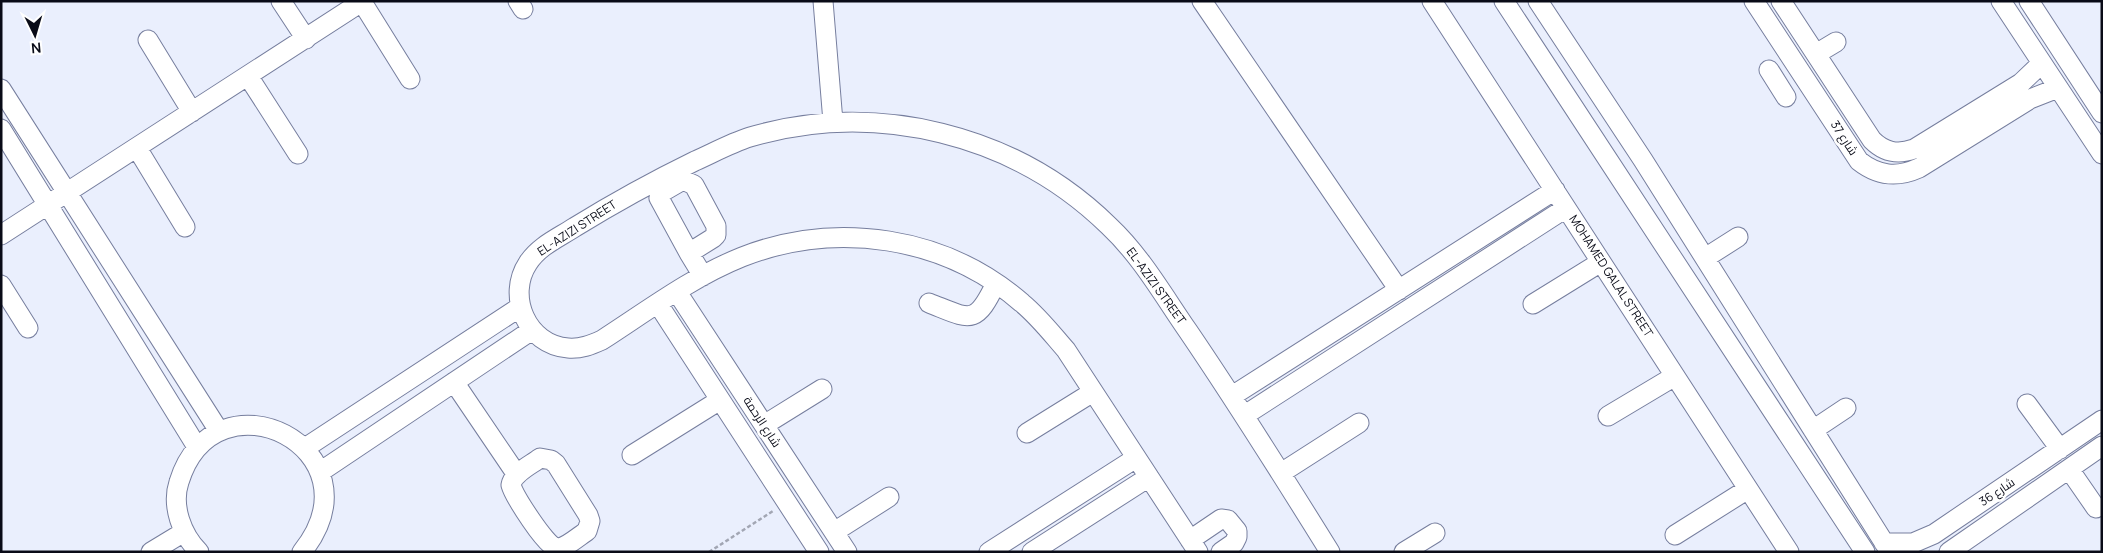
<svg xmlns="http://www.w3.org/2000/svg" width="2103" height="553" viewBox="0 0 2103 553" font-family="Manrope,Cairo,sans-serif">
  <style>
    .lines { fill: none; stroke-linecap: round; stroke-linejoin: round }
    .minor-casing { stroke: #767e9e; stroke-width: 21 }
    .path { stroke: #a2a6b3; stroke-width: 2.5; stroke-dasharray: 4 2.5; stroke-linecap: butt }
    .minor { stroke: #fff; stroke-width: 19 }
    .labels { text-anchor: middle; stroke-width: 5; stroke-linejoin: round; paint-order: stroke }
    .street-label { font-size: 12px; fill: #090b17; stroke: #fff }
  </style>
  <rect width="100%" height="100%" fill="#eaeffd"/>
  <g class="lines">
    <g class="minor-casing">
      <path id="minor" d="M 281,1 L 306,39
        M 518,1 L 523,9
        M 823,1 L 833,122
        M 1202,1 L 1399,290
        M 1432,1 L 1789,552
        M 1504,1 L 1865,552
        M 1538,1 L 1643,160 L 1890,552
        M 1754,1 L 1859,161 C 1878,176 1897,178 1919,168 L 2030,99 L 2058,88
        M 1781,1 L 1872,140 C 1884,152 1897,155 1914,149 L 2021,83 L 2042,63
        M 2001,1 L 2102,154
        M 2029,1 L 2102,113
        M 362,2 L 410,79
        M 148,40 L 192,112
        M 1816,54 L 1836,42
        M 1769,70 L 1786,97
        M 248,76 L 298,154
        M 1,89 L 219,431
        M 1,129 L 197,447
        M 137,148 L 185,227
        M 1,235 L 363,1
        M 689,253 L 659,198 L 664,191 L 683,180 L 694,185 L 716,226 L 716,235 L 713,238 L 689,253 L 703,276
        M 1705,258 L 1738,237
        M 1,285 L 28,328
        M 677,292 L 847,552
        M 929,303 C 970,319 975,327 996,283
        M 658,304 L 819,552
        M 1533,304 L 1601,262
        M 454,382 L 517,475
        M 1232,396 L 1555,190
        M 2027,404 L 2060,449
        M 1245,415 L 1566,208
        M 1608,416 L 1675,376
        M 764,425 L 822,389
        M 1813,430 L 1846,408
        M 1027,433 L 1093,392
        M 305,448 L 520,307
        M 632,455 L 720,400
        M 540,458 L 551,460 L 556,464 L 588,515 L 590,521 L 587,531 C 579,536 565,549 556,548 C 546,546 514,496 511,485 C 513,473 531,465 540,458 Z
        M 2069,469 L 2096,508
        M 320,472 L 532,330
        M 1281,473 L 1359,423
        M 834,532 L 889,497
        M 1675,535 L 1748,489
        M 1190,540 L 1221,519 L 1228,520 L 1237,531 L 1237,537 L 1234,543 L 1221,552
        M 1884,543 L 1913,543 L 1934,534 L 2102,420
        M 151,552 L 184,532
        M 199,552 C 182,535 171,506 179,482 C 215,365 384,449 302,552
        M 989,552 L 1136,458
        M 1032,552 L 1149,477
        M 1198,552 L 1066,350 C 1052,334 1039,317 1022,303 C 945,236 836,220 742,257 C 692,277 647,311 602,340 C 591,345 581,349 568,348 C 527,345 506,296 528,263 C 539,246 558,238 575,227 C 614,203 654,181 695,161 C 713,153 731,143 750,137 C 876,100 1015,134 1109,226 C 1141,256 1163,295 1188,331 C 1237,403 1284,478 1330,552
        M 1404,552 L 1435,533
        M 1949,552 L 2102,446"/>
    </g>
    <path class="path" d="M 709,552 L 773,511"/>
    <use href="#minor" class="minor"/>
  </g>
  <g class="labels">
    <g class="street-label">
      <text transform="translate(1844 138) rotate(57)" y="4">شارع 37</text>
      <text transform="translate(577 228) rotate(-33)" y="4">EL-AZIZI STREET</text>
      <text transform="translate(1611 276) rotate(57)" y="4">MOHAMED GALAL STREET</text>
      <text transform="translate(1156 286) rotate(54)" y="4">EL-AZIZI STREET</text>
      <text transform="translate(762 422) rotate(57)" y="4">شارع الرحمة</text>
      <text transform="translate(1997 492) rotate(-34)" y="4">شارع 36</text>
    </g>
  </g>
  <rect width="2103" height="553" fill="none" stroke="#090b17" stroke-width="5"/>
  <g transform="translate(35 35) rotate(175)" stroke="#ffffff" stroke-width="4" paint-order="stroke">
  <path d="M0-4L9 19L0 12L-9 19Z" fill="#090b17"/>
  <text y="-8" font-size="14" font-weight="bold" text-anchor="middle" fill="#090b17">N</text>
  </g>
</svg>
